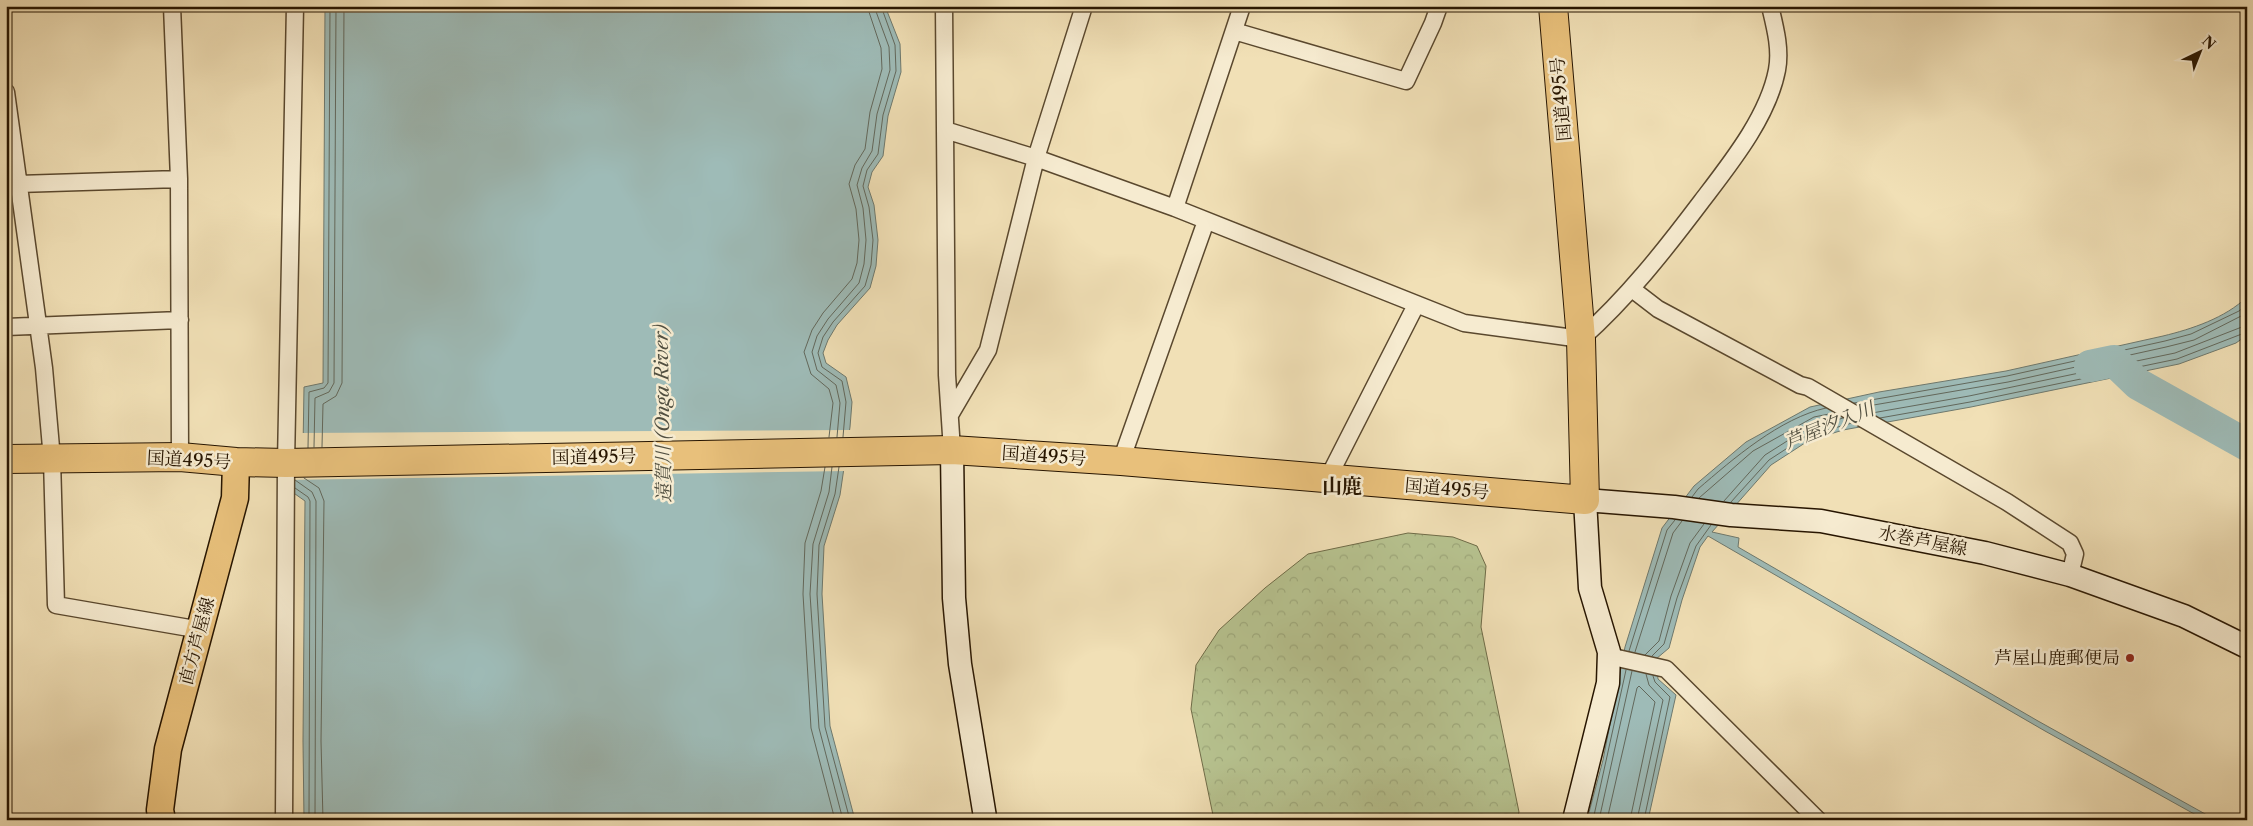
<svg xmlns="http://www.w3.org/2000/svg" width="2253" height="826" viewBox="0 0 2253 826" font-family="'Libre Caslon Text','Noto Serif JP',serif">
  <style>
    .forest { fill: url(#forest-crowns); stroke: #6f6c48 }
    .water { fill: #9ebbb7; stroke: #6e796e }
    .pier { fill: #f1e0b6 }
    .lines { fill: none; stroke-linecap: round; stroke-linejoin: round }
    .shore { stroke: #62685c; stroke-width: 1 }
    .river { stroke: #9ebbb7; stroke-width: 32 }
    .street-casing { stroke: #5a482e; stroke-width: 19 }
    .secondary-casing { stroke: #271500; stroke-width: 25 }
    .primary-casing { stroke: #271500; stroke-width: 29 }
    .highway-casing { stroke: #271500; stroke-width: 30 }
    .street { stroke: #f6ebd0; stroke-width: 16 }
    .secondary { stroke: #f6ebd0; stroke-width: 22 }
    .primary { stroke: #e8c07b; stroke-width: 26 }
    .highway { stroke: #e8c07b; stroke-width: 28 }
    .poi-dot { fill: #8f2418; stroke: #f6ebd0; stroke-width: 2 }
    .labels { text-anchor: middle; stroke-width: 5; stroke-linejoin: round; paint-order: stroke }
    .street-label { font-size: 18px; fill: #271500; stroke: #f6ebd0 }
    .poi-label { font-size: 18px; fill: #271500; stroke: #f6ebd0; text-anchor: end }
    .water-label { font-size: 19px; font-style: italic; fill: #514f40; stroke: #f6ebd0 }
    .quarter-label { font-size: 20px; font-weight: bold; fill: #271500; stroke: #f6ebd0 }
  </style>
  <defs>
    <pattern id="forest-crowns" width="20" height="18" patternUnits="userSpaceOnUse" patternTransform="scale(1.25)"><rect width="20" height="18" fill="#b7c390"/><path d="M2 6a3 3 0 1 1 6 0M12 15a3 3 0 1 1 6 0" fill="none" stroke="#9da77a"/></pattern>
  </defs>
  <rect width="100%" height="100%" fill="#f1e0b6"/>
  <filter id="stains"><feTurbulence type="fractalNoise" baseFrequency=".004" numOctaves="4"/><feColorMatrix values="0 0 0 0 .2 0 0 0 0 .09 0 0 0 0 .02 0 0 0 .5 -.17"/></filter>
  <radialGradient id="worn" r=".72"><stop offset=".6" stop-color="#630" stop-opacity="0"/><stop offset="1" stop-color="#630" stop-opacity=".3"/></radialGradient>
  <path class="forest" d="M 1408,533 L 1453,537 L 1477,546 L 1486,566 L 1481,627 L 1519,812 L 1517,820 L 1214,820 L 1191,709 L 1196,665 L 1219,630 L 1265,588 L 1308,554 Z"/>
  <path class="water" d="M 325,6 L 885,6 L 900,44 L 901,72 L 888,116 L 883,156 L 872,172 L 868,187 L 874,205 L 878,240 L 876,266 L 870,288 L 837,325 L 828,340 L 823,353 L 826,363 L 846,377 L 852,402 L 850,427 L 840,495 L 824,546 L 822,594 L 830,726 L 855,820 L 304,820 L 303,741 L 305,501 L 281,484 L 303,449 L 304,387 L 323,383 Z
    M 2247,297 L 2247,335 L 2236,343 L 2179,364 L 1971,407 L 1843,430 L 1808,441 L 1771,465 L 1712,532 L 1739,538 L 1738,547 L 2038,721 L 2216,820 L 2205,820 L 2045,731 L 1708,536 L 1700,547 L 1682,600 L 1669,648 L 1656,659 L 1658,679 L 1676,695 L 1648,820 L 1587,820 L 1603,760 L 1625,647 L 1662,528 L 1694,486 L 1746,442 L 1810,407 L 1879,392 L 2006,371 L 2163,336 C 2192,329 2225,318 2247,297 Z"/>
  <path class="pier" d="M 852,430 L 846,471 L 284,480 L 282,447 L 301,447 L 301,433 Z"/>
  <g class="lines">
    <path class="shore" d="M 1854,403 L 2007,376 L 2165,341 L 2191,334 L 2239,311 L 2247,304
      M 1862,407 L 2008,382 L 2166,347 L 2194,340 L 2247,313
      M 1872,413 L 1969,396 L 2175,353 L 2247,325
      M 1880,418 L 1970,402 L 2177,359 L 2247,332
      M 829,437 L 833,403 L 829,389 L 811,374 L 804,352 L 812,330 L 823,313 L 852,279 L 857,263 L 859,240 L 856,209 L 849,184 L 855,165 L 865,149 L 870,112 L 882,69 L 881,48 L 867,6
      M 837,437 L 840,403 L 836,385 L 817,370 L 812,352 L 817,336 L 828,319 L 859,283 L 864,264 L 866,240 L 863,208 L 857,185 L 862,168 L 872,151 L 877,114 L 890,70 L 889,47 L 874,6
      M 843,437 L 846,402 L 842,381 L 822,367 L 818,353 L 823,337 L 833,322 L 865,286 L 871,265 L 873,240 L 869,207 L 863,186 L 867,170 L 878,154 L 883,115 L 896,71 L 895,45 L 881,6
      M 314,447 L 315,398 L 329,392 L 334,383 L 336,6
      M 322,447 L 323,404 L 336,396 L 342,383 L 344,6
      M 308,448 L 309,392 L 324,388 L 328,383 L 330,6
      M 825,467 L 821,491 L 805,543 L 803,594 L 811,728 L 835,820
      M 832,467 L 829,492 L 813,544 L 810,594 L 819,728 L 843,820
      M 839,467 L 835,494 L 819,545 L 817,594 L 825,727 L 850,820
      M 304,478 L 319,488 L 324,501 L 321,741 L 323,820
      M 295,480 L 312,492 L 316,501 L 315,820
      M 295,488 L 308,497 L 310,501 L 309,820
      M 1692,497 L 1698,489 C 1733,459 1780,418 1826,408
      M 1699,498 L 1753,451 L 1814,417 L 1834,413
      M 1724,501 L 1765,455 L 1803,431 L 1843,418
      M 1731,502 L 1769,460 L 1806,436 L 1852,423
      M 1629,651 L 1667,530 L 1675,520
      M 1635,652 L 1673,533 L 1682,521
      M 1645,655 L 1659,641 L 1671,596 L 1690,543 L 1704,524
      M 1652,656 L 1664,644 L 1677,598 L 1696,546 L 1711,525
      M 1593,820 L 1626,670
      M 1599,820 L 1632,671
      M 1607,820 L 1637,688 L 1639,686 L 1655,702 L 1630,820
      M 1637,820 L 1663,700 L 1649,685 L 1646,674
      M 1644,820 L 1670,697 L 1655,682 L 1653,676"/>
    <path class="river" d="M 2090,366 L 2114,361 L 2138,384 L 2247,445"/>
    <g class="street-casing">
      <path id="street" d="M 172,6 L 179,179 L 180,457
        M 944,6 L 947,375 L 952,450
        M 1234,31 L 1406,81 L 1433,23 L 1439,6
        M 6,92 L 44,368 L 52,459 L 56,605 L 201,630
        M 945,130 L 1036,158 L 1175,208 L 1464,323 L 1581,339 C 1627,298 1664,251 1701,202 C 1730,164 1768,117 1777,70 C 1781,49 1775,27 1770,6
        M 18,184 L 179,179
        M 1175,208 L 1242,6
        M 1632,289 L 1658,309 L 1800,385 L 1808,387 L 2007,502 L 2070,543 L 2075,554 L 2070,575
        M 6,327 L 180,320
        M 950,415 L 988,350 L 1036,158 L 1084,6
        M 1121,461 L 1206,221
        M 1328,478 L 1416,305
        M 1609,652 L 1613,657 L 1666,669 L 1818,820
        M 284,820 L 286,463 L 295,6"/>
    </g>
    <g class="secondary-casing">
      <path id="secondary" d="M 952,450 L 954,598 L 960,664 L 985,817
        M 1574,820 L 1608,683 L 1609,652 L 1590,588 L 1585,500 L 1674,507 L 1731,515 L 1821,521 L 1985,553 L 2070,575 L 2184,616 L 2247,647"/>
    </g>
    <g class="primary-casing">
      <path id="primary" d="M 162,820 L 160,810 L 168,749 L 235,498 L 236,462"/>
    </g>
    <g class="highway-casing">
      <path id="highway" d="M 6,459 L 180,457 L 236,462 L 286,463 L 952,450 L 1121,461 L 1585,500 L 1581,339 L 1553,6"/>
    </g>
    <use href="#street" class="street"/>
    <use href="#secondary" class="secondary"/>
    <use href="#primary" class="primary"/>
    <use href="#highway" class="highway"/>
  </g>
  <circle class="poi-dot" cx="2130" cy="658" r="5"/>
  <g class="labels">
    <g class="street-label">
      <text transform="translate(1561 99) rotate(-95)" y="6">国道495号</text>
      <text transform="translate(1044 456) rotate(4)" y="6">国道495号</text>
      <text transform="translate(594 457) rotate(-1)" y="6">国道495号</text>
      <text transform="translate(189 460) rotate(3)" y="6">国道495号</text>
      <text transform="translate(1447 489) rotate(5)" y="6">国道495号</text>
      <text transform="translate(1923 541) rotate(11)" y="6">水巻芦屋線</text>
      <text transform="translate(197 641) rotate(-75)" y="6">直方芦屋線</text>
    </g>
    <g class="poi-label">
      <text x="2120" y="664">芦屋山鹿郵便局</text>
    </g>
    <g class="water-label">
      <text transform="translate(662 413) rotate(-91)" y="7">遠賀川 (Onga River)</text>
      <text transform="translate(1829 425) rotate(-22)" y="7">芦屋汐入川</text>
    </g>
    <g class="quarter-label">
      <text x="1342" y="493">山鹿</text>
    </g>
  </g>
  <rect width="2253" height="826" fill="none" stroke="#f1e0b6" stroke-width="25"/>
  <rect x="8" y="8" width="2238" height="811" fill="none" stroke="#271500" stroke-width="2.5"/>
  <rect x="12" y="12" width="2228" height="801" fill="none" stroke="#271500"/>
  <g transform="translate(2200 52) rotate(43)" stroke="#f6ebd0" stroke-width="4" paint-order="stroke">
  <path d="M0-4L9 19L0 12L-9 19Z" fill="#271500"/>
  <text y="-8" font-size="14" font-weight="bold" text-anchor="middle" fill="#271500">N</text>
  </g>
  <rect width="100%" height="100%" filter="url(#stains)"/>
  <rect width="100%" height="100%" fill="url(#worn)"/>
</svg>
